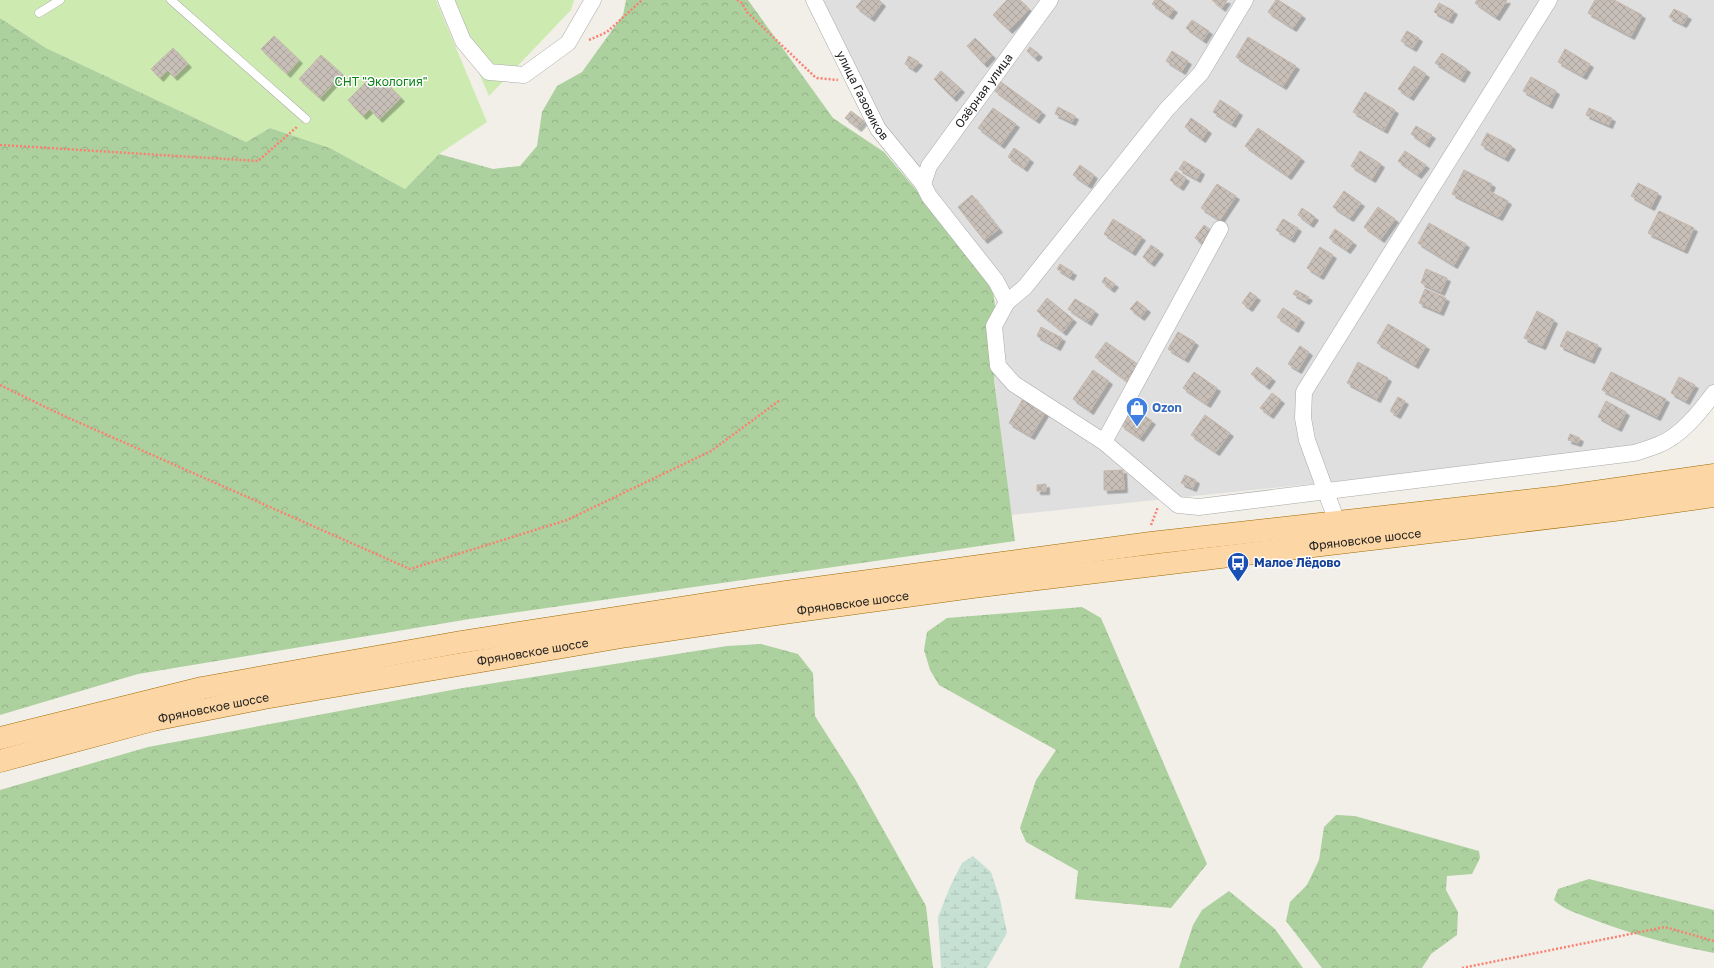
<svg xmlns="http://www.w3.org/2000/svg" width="1714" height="968" viewBox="0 0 1714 968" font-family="'Golos Text',sans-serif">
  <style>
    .residential { fill: #e0dfdf }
    .grass { fill: #cdebb0 }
    .forest { fill: url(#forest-crowns) }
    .wetland { fill: url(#wetland-marsh) }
    .building { fill: url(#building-cross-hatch); stroke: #c4b6ab; filter: url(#shadow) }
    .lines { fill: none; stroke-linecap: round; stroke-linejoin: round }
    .lane-casing { stroke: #a9a9a9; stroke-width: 9 }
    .street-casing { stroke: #a9a9a9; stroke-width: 17 }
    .primary-casing { stroke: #a06b00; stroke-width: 23 }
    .path { stroke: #fa8072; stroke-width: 2.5; stroke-dasharray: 2 2; stroke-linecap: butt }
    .lane { stroke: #fff; stroke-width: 8 }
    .street { stroke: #fff; stroke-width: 16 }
    .primary { stroke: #fcd6a4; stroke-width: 22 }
    .labels { text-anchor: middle; stroke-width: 3; stroke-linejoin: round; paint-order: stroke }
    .park-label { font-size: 12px; fill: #0c8416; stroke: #fff }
    .street-label { font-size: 12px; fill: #222; stroke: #fff }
    .shop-label { font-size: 12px; font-weight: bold; fill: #366cbe; stroke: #fff; text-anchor: start }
    .transit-label { font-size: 12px; font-weight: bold; fill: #164399; stroke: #fff; text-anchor: start }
  </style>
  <defs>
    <pattern id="forest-crowns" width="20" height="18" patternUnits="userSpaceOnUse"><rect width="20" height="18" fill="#add19e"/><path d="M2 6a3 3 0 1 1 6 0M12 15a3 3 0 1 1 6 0" fill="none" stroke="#95b388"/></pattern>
    <pattern id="wetland-marsh" width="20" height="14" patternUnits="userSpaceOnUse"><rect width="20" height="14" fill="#c6e0d4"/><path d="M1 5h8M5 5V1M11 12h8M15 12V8" fill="none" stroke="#aac0b6"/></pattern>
    <pattern id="building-cross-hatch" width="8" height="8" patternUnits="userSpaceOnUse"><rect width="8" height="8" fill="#c7bfb8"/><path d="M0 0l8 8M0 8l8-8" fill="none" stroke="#aba49e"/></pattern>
    <filter id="shadow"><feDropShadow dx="3.5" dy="3.5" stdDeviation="0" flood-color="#0004"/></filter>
  </defs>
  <rect width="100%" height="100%" fill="#f2efe9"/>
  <path class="residential" d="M 808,0 L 1714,0 L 1714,401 L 1708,411 L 1632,451 L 1010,515 L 994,375 L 997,289 L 876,133 Z"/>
  <path class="grass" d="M 0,0 L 436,0 L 487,122 L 439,154 L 405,189 L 330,148 L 270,128 L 246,142 L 46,48 L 0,18 Z
    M 447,0 L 574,0 L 571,10 L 489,96 Z"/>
  <path class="forest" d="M 626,0 L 748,0 L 833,118 L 884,152 L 966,249 L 993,292 L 1000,338 L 994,379 L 1015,541 L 470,619 L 138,674 L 0,715 L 0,18 L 46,48 L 246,142 L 270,128 L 330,148 L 405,189 L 439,154 L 493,169 L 520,166 L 537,146 L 542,112 L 557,86 L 582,72 L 623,15 Z
    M 1082,607 L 1101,618 L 1207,864 L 1171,908 L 1075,899 L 1078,871 L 1026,842 L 1020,828 L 1036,780 L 1056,750 L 939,685 L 930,670 L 924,650 L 927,632 L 947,618 Z
    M 761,644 L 798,654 L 813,673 L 815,716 L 855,779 L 926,906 L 933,968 L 0,968 L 0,790 L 148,747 L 457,689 L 727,646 Z
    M 1336,815 L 1355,816 L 1479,851 L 1480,858 L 1472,874 L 1447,876 L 1446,890 L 1458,912 L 1457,935 L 1431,954 L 1422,968 L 1322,968 L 1286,921 L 1290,902 L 1307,885 L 1319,860 L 1324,827 Z
    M 1589,879 L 1714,910 L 1714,953 C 1671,945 1630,934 1589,918 C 1577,913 1564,910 1554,900 L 1558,889 Z
    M 1229,891 L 1275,929 L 1303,968 L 1179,968 L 1193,925 L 1202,910 Z"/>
  <path class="wetland" d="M 973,856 L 991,872 L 1000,899 L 1007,933 L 987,968 L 941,968 L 938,917 L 950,887 L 962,863 Z"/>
  <path class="building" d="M 862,0 L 879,0 L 882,3 L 871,18 L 856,7 Z
    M 1007,0 L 1020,0 L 1029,9 L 1009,30 L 993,15 Z
    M 1155,0 L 1161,0 L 1174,9 L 1169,16 L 1152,4 Z
    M 1212,0 L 1227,0 L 1222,8 Z
    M 1276,0 L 1278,0 L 1302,15 L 1293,28 L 1268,12 Z
    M 1477,0 L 1507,0 L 1496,17 L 1475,3 Z
    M 1595,0 L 1614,0 L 1642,15 L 1631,36 L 1588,13 Z
    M 1439,3 L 1454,11 L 1449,20 L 1434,12 Z
    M 1674,9 L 1688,16 L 1683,24 L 1669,17 Z
    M 1192,20 L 1209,31 L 1203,40 L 1186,28 Z
    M 1407,31 L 1419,38 L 1413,48 L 1401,41 Z
    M 274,36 L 299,60 L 287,74 L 261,49 Z
    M 1248,37 L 1296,66 L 1283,86 L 1236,57 Z
    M 975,38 L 992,55 L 984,64 L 967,46 Z
    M 1030,47 L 1039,54 L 1035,58 L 1027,51 Z
    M 173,48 L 188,64 L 174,77 L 167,70 L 160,78 L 151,69 Z
    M 1565,49 L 1590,64 L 1583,76 L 1558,62 Z
    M 1172,51 L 1188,61 L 1182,71 L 1166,61 Z
    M 1442,53 L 1467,69 L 1461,79 L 1435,63 Z
    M 321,55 L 342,74 L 320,98 L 299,79 Z
    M 909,56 L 919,62 L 913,69 L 905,64 Z
    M 1414,66 L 1426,74 L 1410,97 L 1398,89 Z
    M 941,71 L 961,89 L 953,98 L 934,79 Z
    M 1531,77 L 1556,91 L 1549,105 L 1523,91 Z
    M 382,79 L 401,98 L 379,119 L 370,109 L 363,116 L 348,100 L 368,80 L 374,86 Z
    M 1001,82 L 1042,112 L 1036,120 L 995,91 Z
    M 1365,92 L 1395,110 L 1384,130 L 1353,112 Z
    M 1220,100 L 1239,112 L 1232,124 L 1213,112 Z
    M 1058,107 L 1075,116 L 1072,122 L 1055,114 Z
    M 993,108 L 1016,124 L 1001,145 L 978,128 Z
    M 1589,108 L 1612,118 L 1609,125 L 1586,115 Z
    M 851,111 L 864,121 L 858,128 L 845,118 Z
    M 1191,118 L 1208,130 L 1202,139 L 1185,127 Z
    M 1416,126 L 1432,135 L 1426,144 L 1411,134 Z
    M 1258,128 L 1301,158 L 1288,176 L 1245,146 Z
    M 1487,133 L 1512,146 L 1505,158 L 1481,145 Z
    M 1014,148 L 1030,159 L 1024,168 L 1008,157 Z
    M 1360,151 L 1381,164 L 1372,179 L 1351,166 Z
    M 1405,151 L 1426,165 L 1418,175 L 1398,161 Z
    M 1184,161 L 1201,171 L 1197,179 L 1179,169 Z
    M 1080,165 L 1094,175 L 1088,185 L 1073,175 Z
    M 1464,170 L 1492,184 L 1489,191 L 1508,201 L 1499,217 L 1452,194 Z
    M 1176,171 L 1186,178 L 1180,187 L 1170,180 Z
    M 1638,183 L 1658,193 L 1651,207 L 1631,196 Z
    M 1217,184 L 1236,196 L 1220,220 L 1201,208 Z
    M 1344,191 L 1361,203 L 1350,218 L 1333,207 Z
    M 972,195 L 999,229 L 984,240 L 958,207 Z
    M 1378,207 L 1395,219 L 1381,239 L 1364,227 Z
    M 1302,208 L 1315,217 L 1310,224 L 1298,215 Z
    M 1659,211 L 1694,228 L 1684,250 L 1648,233 Z
    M 1113,219 L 1142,237 L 1132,252 L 1104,234 Z
    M 1283,219 L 1298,228 L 1291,239 L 1276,230 Z
    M 1429,223 L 1466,244 L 1454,265 L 1418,243 Z
    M 1204,225 L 1211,230 L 1201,243 L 1195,238 Z
    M 1335,229 L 1353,242 L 1347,250 L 1329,238 Z
    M 1151,245 L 1160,251 L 1151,263 L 1143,257 Z
    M 1320,247 L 1333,255 L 1320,276 L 1307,268 Z
    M 1060,264 L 1073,272 L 1070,277 L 1057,269 Z
    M 1426,269 L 1447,278 L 1441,292 L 1421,283 Z
    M 1105,277 L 1115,284 L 1111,289 L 1102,282 Z
    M 1425,289 L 1446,298 L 1440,312 L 1419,303 Z
    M 1296,290 L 1309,297 L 1306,301 L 1293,294 Z
    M 1250,292 L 1257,297 L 1249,308 L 1242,303 Z
    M 1047,298 L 1073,319 L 1063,332 L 1037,311 Z
    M 1075,299 L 1095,311 L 1088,322 L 1068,309 Z
    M 1137,301 L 1147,309 L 1141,317 L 1130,309 Z
    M 1283,308 L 1301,319 L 1295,329 L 1277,317 Z
    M 1537,311 L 1554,320 L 1542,346 L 1524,338 Z
    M 1388,324 L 1426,346 L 1415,365 L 1377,343 Z
    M 1041,327 L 1062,338 L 1057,347 L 1037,336 Z
    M 1567,331 L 1598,345 L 1591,360 L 1560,346 Z
    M 1178,332 L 1195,342 L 1185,359 L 1168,349 Z
    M 1106,342 L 1139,365 L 1127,381 L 1095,357 Z
    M 1300,346 L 1309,352 L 1298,370 L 1288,364 Z
    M 1358,362 L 1388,378 L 1377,399 L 1347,383 Z
    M 1257,367 L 1272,378 L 1266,386 L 1251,374 Z
    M 1093,370 L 1109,381 L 1090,411 L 1073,399 Z
    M 1194,372 L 1217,388 L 1207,404 L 1183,388 Z
    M 1611,372 L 1666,399 L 1657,417 L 1602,390 Z
    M 1679,377 L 1695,385 L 1686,401 L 1671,393 Z
    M 1272,393 L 1281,400 L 1270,415 L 1260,408 Z
    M 1398,397 L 1405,401 L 1397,415 L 1390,411 Z
    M 1023,399 L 1045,413 L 1031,436 L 1009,423 Z
    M 1606,401 L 1626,412 L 1618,428 L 1598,417 Z
    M 1133,408 L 1152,421 L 1140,438 L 1121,425 Z
    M 1205,415 L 1230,433 L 1216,452 L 1191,435 Z
    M 1570,434 L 1580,438 L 1578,443 L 1568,440 Z
    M 1123,470 L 1124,489 L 1104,490 L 1104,471 Z
    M 1185,475 L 1196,480 L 1193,488 L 1181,483 Z
    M 1046,484 L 1046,491 L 1037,491 L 1037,485 Z"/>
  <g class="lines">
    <g class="lane-casing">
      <path id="lane" d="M 171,0 L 306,119
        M 39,13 L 60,0"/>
    </g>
    <g class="street-casing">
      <g id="street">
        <path d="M 446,0 L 463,41 L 489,72 L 524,75 L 568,43 L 593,0"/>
        <path id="s1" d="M 814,0 L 878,129 L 923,184 L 929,196 L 996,281 L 1007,302 L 994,326 L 998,366 L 1014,384 L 1104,442 L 1178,505 L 1199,507 L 1634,453 C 1642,451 1650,448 1658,445 C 1681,436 1699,413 1714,393"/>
        <path id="s2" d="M 923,184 L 929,166 L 1050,0"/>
        <path d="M 1007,302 L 1025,287 L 1167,109 L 1201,73 L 1245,0"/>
        <path d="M 1104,442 L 1220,229"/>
        <path d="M 1337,522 L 1307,440 L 1303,418 L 1304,392 L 1549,0"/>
      </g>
    </g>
    <g class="primary-casing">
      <g id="primary">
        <path d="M 0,738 L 202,688 L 461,642 L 785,592 L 1151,543 L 1560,497 L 1714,475"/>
        <path id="s3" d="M 0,761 L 153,720 L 264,698 L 627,636 L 790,612 L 972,587 L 1614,510 L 1714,496"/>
      </g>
    </g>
    <path class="path" d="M 737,0 L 742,3 L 747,12 L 814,76 L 817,78 L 838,80
      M 589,40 L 607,32 L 642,0
      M 0,145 L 258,161 L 298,126
      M 0,385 L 62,415 L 410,569 L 567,520 L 711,451 L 780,400
      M 1151,525 L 1158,507
      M 1462,968 L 1665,927 L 1714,941"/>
    <use href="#lane" class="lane"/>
    <use href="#street" class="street"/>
    <use href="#primary" class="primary"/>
  </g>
  <defs>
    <g id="shop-pin" transform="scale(1.15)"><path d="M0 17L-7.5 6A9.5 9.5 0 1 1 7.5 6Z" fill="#3f7fe0" stroke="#fff"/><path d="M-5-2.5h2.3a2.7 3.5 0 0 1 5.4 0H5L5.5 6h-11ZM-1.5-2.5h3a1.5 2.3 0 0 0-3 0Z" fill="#fff"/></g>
    <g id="bus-pin" transform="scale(1.15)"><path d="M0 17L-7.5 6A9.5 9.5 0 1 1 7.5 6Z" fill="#1a4fb4" stroke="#fff"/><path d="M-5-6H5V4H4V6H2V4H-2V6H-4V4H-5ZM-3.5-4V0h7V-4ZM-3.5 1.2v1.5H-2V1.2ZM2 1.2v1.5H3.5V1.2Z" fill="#fff"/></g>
  </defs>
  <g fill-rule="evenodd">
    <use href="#shop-pin" x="1137" y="408"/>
    <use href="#bus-pin" x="1238" y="563"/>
  </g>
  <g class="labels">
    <g class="park-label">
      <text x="381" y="86">СНТ "Экология"</text>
    </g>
    <g class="street-label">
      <text dy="4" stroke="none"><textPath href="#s2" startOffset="112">Озёрная улица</textPath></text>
      <text dy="4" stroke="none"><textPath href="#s1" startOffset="107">улица Газовиков</textPath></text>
      <text dy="4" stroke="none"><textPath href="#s3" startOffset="1384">Фряновское шоссе</textPath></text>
      <text dy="4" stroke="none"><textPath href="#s3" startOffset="868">Фряновское шоссе</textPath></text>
      <text dy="4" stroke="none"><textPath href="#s3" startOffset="544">Фряновское шоссе</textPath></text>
      <text dy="4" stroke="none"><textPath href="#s3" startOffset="220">Фряновское шоссе</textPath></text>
    </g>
    <g class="shop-label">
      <text x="1152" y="412">Ozon</text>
    </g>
    <g class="transit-label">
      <text x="1254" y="567">Малое Лёдово</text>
    </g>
  </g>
</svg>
